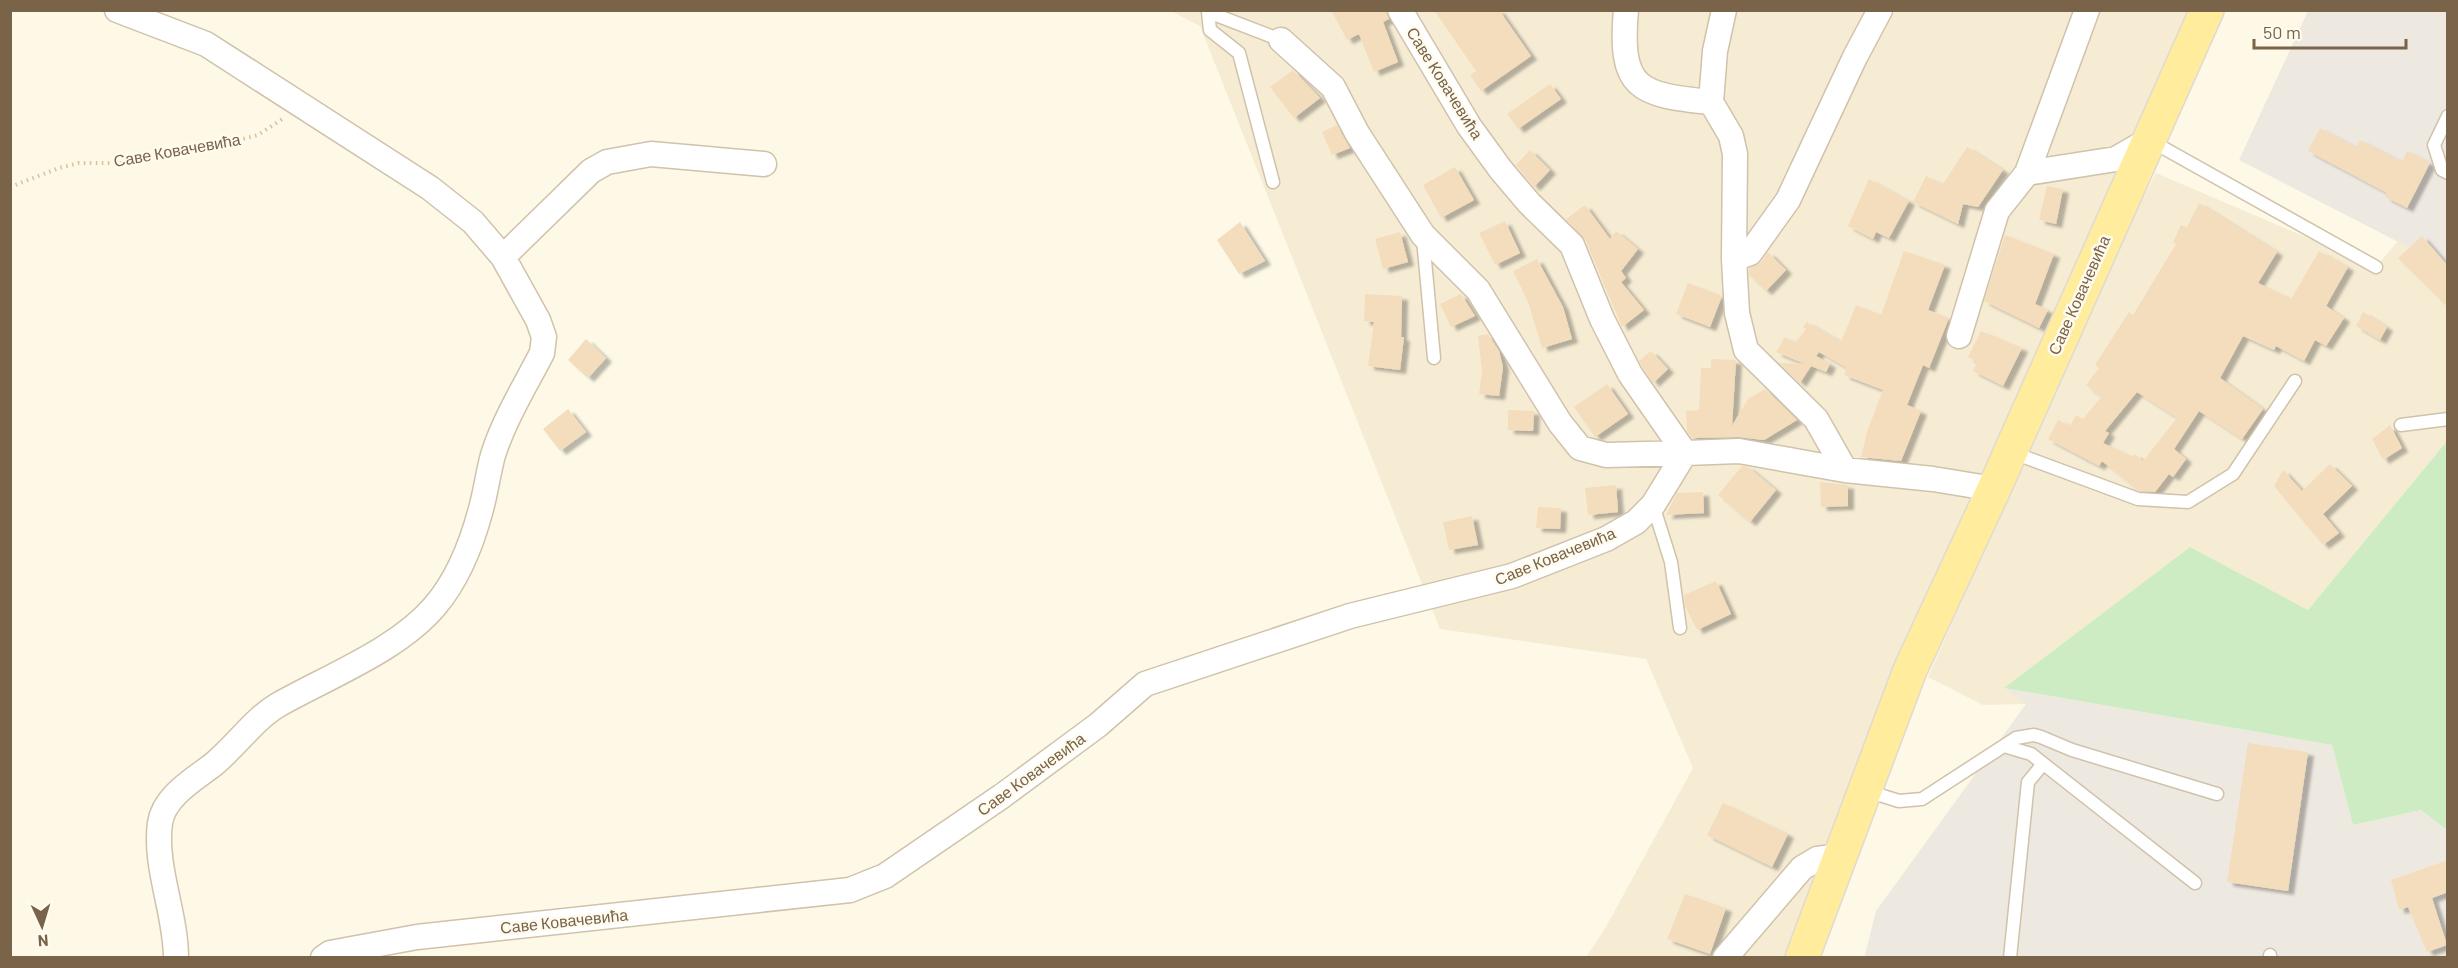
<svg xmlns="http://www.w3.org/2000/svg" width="2458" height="968" viewBox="0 0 2458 968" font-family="Barlow,sans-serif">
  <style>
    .residential { fill: #f6ecd4 }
    .industrial { fill: #eee9e0 }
    .green { fill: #cdecc3 }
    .building { fill: #f4ddbc; fill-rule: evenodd; filter: url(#shadow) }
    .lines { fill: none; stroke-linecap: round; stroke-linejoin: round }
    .service-casing { stroke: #d0c2ab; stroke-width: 15 }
    .minor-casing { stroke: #d0c2ab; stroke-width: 27 }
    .primary-casing { stroke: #dfdad3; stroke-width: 36 }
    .path { stroke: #dac09f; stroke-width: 4; stroke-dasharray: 1.5 4.5; stroke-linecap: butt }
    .service { stroke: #fff; stroke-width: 12 }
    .minor { stroke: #fff; stroke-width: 24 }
    .primary { stroke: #ffec9c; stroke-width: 33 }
    .labels { text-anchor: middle; stroke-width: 5; stroke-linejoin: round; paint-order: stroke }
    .street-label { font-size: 16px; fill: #796349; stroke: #fffbee }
  </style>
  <defs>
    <filter id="shadow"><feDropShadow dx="6" dy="4" stdDeviation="1.5" flood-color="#0004"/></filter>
  </defs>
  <rect width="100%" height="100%" fill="#fdf9e6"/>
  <path class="residential" d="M 1171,11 L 2198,11 L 1867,740 L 1783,957 L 1586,957 L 1603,932 L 1693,768 L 1646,659 L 1440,629 L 1200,26 Z
    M 2156,173 L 2376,267 L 2398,241 L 2447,267 L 2447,441 L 2308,610 L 2190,547 L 2004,688 L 2027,704 L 1983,705 L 1928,677 L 2126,230 Z"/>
  <path class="industrial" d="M 2308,11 L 2447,11 L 2447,267 L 2239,160 Z
    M 2004,688 L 2332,745 L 2353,825 L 2421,810 L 2447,830 L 2447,957 L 1864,958 L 1876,911 L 2026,704 Z"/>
  <path class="green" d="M 2447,441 L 2447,830 L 2421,810 L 2353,825 L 2332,745 L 2004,688 L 2190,547 L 2308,610 Z"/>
  <path class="building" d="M 1331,10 L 1386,10 L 1389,19 L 1383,22 L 1398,62 L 1374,72 L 1359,34 L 1347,40 Z
    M 1434,10 L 1499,10 L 1531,56 L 1481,91 L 1470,75 L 1476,71 Z
    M 1293,70 L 1320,98 L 1294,118 L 1270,87 Z
    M 1550,84 L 1561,99 L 1518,129 L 1507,114 Z
    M 1337,125 L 1350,148 L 1332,155 L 1322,132 Z
    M 2320,128 L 2356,147 L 2360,140 L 2402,162 L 2407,151 L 2430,163 L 2407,208 L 2385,197 L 2387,193 L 2308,151 Z
    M 1967,147 L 2003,170 L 1978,207 L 1963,204 L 1958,224 L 1913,202 L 1926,176 L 1943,184 Z
    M 1530,150 L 1550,170 L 1534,187 L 1516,165 Z
    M 1455,167 L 1474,200 L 1441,218 L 1423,185 Z
    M 1869,179 L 1909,201 L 1889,238 L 1876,232 L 1873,239 L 1848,226 Z
    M 2047,186 L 2063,189 L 2056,224 L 2039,220 Z
    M 2199,203 L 2277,252 L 2258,283 L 2291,299 L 2319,251 L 2348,267 L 2326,306 L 2344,318 L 2326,346 L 2315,340 L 2304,361 L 2276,346 L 2274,350 L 2243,336 L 2220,378 L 2263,409 L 2242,439 L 2199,411 L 2174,449 L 2186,459 L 2173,477 L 2169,474 L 2155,492 L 2140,491 L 2102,461 L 2099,466 L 2048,439 L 2058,420 L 2070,426 L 2076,415 L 2083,419 L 2101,397 L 2086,385 L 2099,368 L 2095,365 L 2129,312 L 2133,315 L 2176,244 L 2173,242 L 2181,225 L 2187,227 ZM 2137,392 L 2177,418 L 2143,461 L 2135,454 L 2132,457 L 2103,443 L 2109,433 L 2105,431 Z
    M 1585,205 L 1610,239 L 1616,231 L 1638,249 L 1621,271 L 1626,278 L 1621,282 L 1644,310 L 1622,327 L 1585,239 L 1566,219 Z
    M 1505,221 L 1520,253 L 1495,265 L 1479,233 Z
    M 1240,222 L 1265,261 L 1239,274 L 1217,240 Z
    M 1400,232 L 1408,262 L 1383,269 L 1375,239 Z
    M 2005,235 L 2054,254 L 2035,304 L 2048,310 L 2039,328 L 1984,301 Z
    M 2422,236 L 2448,266 L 2448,307 L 2398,258 Z
    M 1904,251 L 1945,265 L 1928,310 L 1949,318 L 1929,368 L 1923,365 L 1907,405 L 1921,411 L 1901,461 L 1861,457 L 1868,429 L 1883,390 L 1844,375 L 1847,368 L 1819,352 L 1816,356 L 1830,364 L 1826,372 L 1811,366 L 1800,383 L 1779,363 L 1805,364 L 1776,352 L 1785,337 L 1795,343 L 1806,329 L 1803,327 L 1807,322 L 1841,342 L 1856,305 L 1881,315 Z
    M 1768,252 L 1786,270 L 1766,291 L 1749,275 L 1749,269 L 1761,262 Z
    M 1537,259 L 1563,307 L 1572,339 L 1542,348 L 1528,302 L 1513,271 Z
    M 1688,283 L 1722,296 L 1710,327 L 1676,314 Z
    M 1365,294 L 1402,296 L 1401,337 L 1404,337 L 1400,370 L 1368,366 L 1374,322 L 1364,321 Z
    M 1461,294 L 1475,316 L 1451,327 L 1440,304 Z
    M 2363,312 L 2387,327 L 2380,340 L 2356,326 Z
    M 1981,331 L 2022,348 L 2003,386 L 1973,371 L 1977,362 L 1968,357 Z
    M 1488,334 L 1499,351 L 1503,367 L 1499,396 L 1479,394 L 1482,371 L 1478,336 Z
    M 586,339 L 606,358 L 588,378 L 568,360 Z
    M 1651,351 L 1668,369 L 1653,383 L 1639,361 Z
    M 1711,359 L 1736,360 L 1732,426 L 1748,399 L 1765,389 L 1797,420 L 1764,440 L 1738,437 L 1692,438 L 1687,431 L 1686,411 L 1699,410 L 1701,368 L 1711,368 Z
    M 1607,384 L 1628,414 L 1595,437 L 1574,407 Z
    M 568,409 L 586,432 L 560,451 L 543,429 Z
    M 1508,410 L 1534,411 L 1533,431 L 1508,430 Z
    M 2390,425 L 2402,448 L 2383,460 L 2372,439 Z
    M 2330,464 L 2352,486 L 2323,514 L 2339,533 L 2323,545 L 2274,486 L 2283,470 L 2302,491 Z
    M 1742,466 L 1748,467 L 1776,490 L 1750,522 L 1718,495 Z
    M 1820,482 L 1848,485 L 1848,506 L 1821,507 Z
    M 1616,485 L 1618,512 L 1588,515 L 1585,488 Z
    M 1703,492 L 1704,513 L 1666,515 L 1677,493 Z
    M 1538,507 L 1561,508 L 1560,529 L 1536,528 Z
    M 1472,516 L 1478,545 L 1449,550 L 1443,522 Z
    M 1716,581 L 1731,614 L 1697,630 L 1685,606 L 1684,595 Z
    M 2248,743 L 2308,752 L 2288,891 L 2227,882 Z
    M 1723,803 L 1788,834 L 1772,867 L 1707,835 Z
    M 2448,860 L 2448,892 L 2432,898 L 2447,945 L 2427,952 L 2408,907 L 2399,910 L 2391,880 Z
    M 1685,894 L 1726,908 L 1710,954 L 1667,939 Z"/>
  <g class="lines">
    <g class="service-casing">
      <path id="service" d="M 2448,116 L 2434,145 L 2442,170 L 2448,173
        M 2151,141 L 2376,267
        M 1273,182 L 1239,53 L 1210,30 L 1208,12 L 1281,40
        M 1423,239 L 1434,358
        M 2401,425 L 2448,419
        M 2011,452 L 2138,499 L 2188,502 L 2233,474 L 2295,381
        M 1653,505 L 1671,562 L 1680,628
        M 2004,746 L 2031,754 L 2195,883
        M 1867,791 L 1899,801 L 1922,799 L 2016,738 L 2034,735 L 2041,737 L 2072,750 L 2217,794
        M 2010,958 L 2028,782 L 2043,764
        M 2270,958 L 2270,955"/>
    </g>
    <g class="minor-casing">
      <path id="minor" d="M 117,10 L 206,44 L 430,188 L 473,222 L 503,257 L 538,320 L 544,337 L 542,353 C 525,386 504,420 493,455 C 488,473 486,491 481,509 C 472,543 458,579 435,606 C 398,650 327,677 278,705 C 254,719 236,746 214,764 C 195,779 164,796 160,823 C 154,867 176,913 176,958
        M 1400,10 L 1469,126 L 1501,170 L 1529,203 L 1572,245 L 1602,319 L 1630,374 L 1685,453 L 1739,451 L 1845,470 L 1933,479 L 1994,489
        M 1626,10 C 1619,89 1638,95 1711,102
        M 1724,10 L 1715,51 L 1711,102 L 1731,136 L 1735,154 L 1734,259 L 1737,313 L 1746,350 L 1816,419 L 1845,470
        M 1281,40 L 1333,87 L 1357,133 L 1423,235 L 1478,290 L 1560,423 L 1580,448 L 1606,455 L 1685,453
        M 2027,173 L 2116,159 L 2149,140
        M 503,257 L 591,171 L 607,162 L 651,154 L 764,164
        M 1734,259 L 1750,253 L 1788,200 L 1855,57 L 1880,10
        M 1959,336 L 1997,211 L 2027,173 L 2087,10
        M 323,958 L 330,953 L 417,937 L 850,890 L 885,876 L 1002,796 L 1098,725 L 1145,684 L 1350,616 L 1512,576 L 1606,539 L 1636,522 L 1653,505 L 1685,453
        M 1725,958 L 1802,868 L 1817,859 L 1841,856"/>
    </g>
    <g class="primary-casing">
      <path id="primary" d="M 1802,958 L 1910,670 L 1994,489 L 2207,10"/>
    </g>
    <path class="path" d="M 10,187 L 59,168 L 79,163 L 122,163 L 223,144 L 258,135 L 284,118"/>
    <use href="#service" class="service"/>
    <use href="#minor" class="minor"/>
    <use href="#primary" class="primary"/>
  </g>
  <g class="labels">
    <g class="street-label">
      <text transform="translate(1445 83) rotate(58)" y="6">Саве Ковачевића</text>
      <text transform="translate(177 150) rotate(-10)" y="6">Саве Ковачевића</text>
      <text transform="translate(2079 295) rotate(-66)" y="6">Саве Ковачевића</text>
      <text transform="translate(1555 556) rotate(-22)" y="6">Саве Ковачевића</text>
      <text transform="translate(1031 774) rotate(-36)" y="6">Саве Ковачевића</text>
      <text transform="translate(564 921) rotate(-6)" y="6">Саве Ковачевића</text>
    </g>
  </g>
  <rect width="2458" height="968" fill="none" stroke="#796349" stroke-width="24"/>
  <g transform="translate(42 926) rotate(176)" stroke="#fffbee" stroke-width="4.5" paint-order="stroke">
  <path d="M0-4.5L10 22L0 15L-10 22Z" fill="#796349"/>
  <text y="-9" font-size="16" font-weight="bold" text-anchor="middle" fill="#796349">N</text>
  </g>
  <path d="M2254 39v9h152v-9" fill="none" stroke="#796349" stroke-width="3"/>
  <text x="2263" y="39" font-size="18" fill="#796349" stroke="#fffbee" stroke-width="4.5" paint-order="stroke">50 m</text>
</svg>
